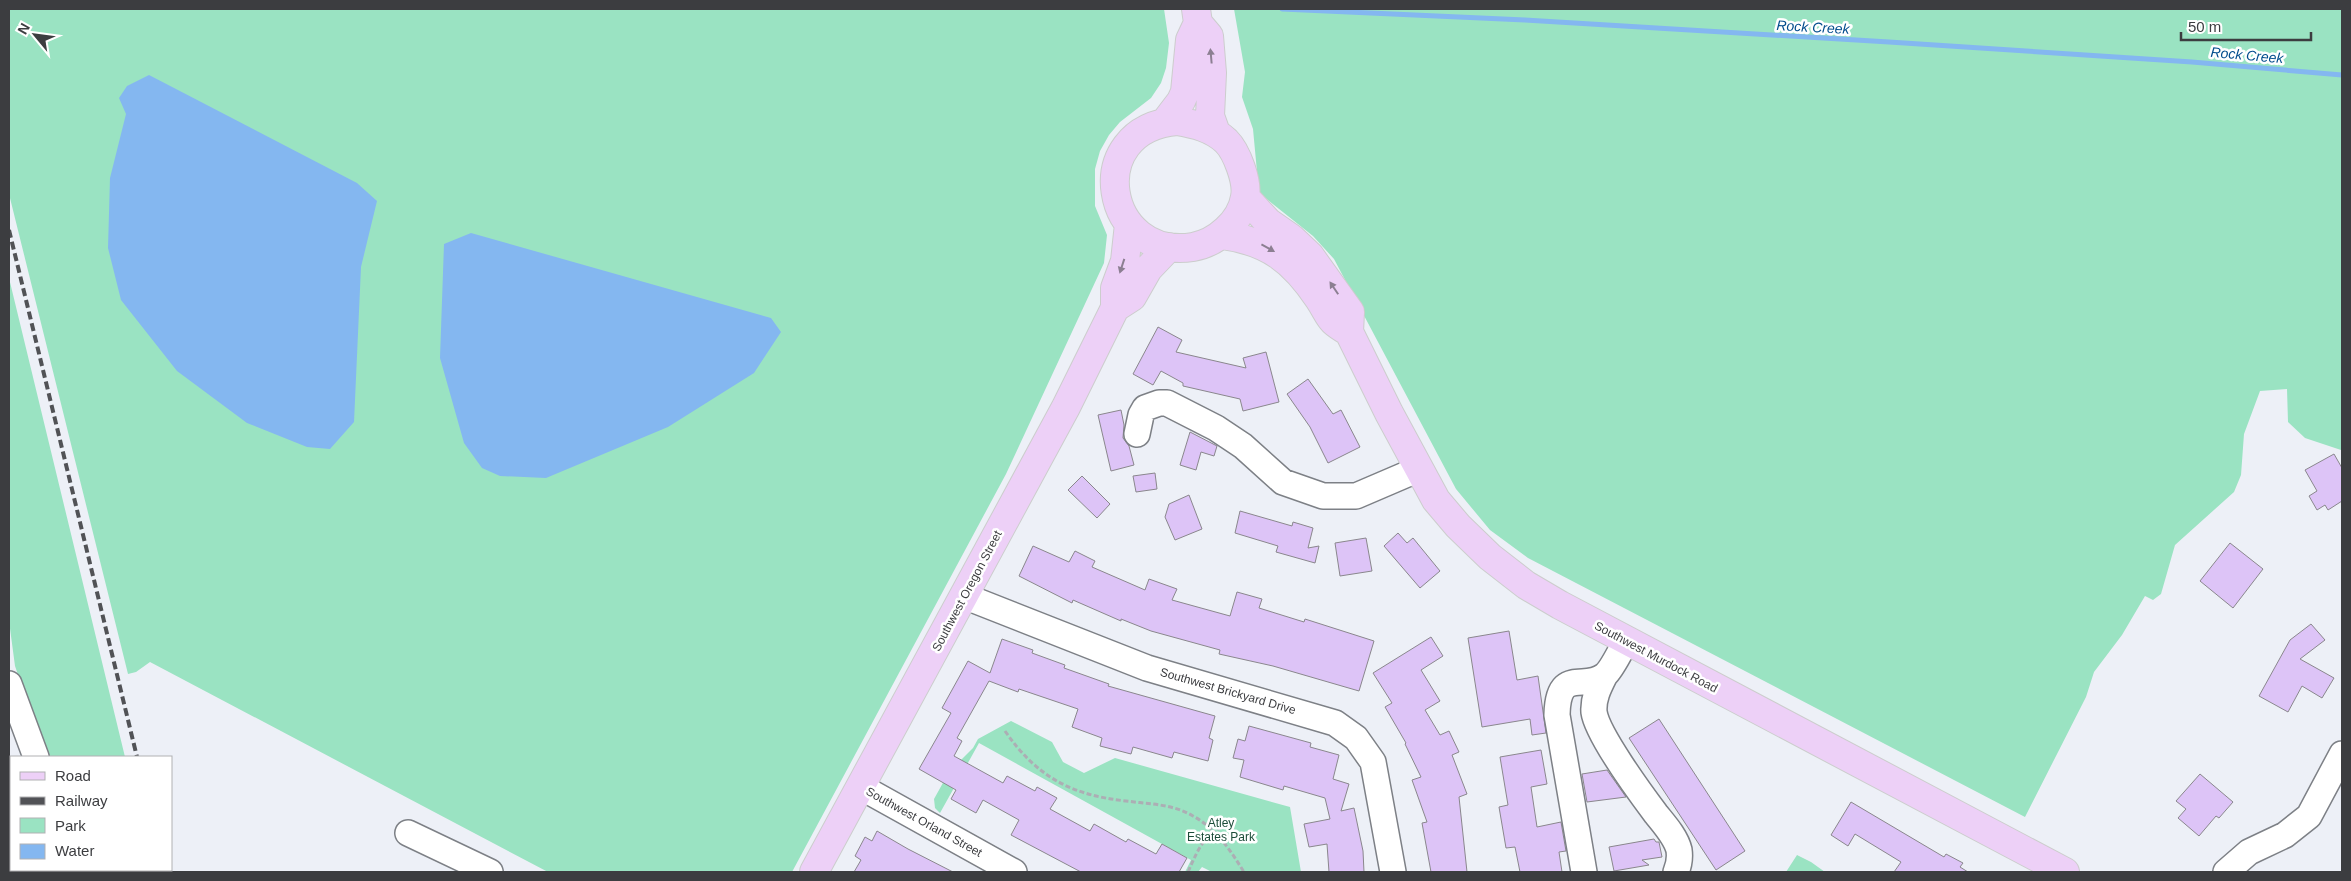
<svg xmlns="http://www.w3.org/2000/svg" width="2351" height="881" viewBox="0 0 2351 881" font-family="Arial,sans-serif">
  <style>
    .green { fill: #9ae3c2 }
    .water { fill: #84b7f0 }
    .lines { fill: none; stroke-linecap: round; stroke-linejoin: round }
    .stream { stroke: #84b7f0; stroke-width: 5 }
    .building { fill: #ddc4f7; stroke: #8a878d }
    .minor-casing { stroke: #7d8086; stroke-width: 28 }
    .major-casing { stroke: #cccdcd; stroke-width: 30 }
    .path { stroke: #acaeb4; stroke-width: 3; stroke-dasharray: 5 2.5; stroke-linecap: butt }
    .minor { stroke: #fff; stroke-width: 25 }
    .major { stroke: #edd0f7; stroke-width: 28 }
    .rail { stroke: #515256; stroke-width: 4; stroke-dasharray: 8 4; stroke-linecap: butt }
    .oneway { fill: #8c7f92 }
    .labels { text-anchor: middle; stroke-width: 5; stroke-linejoin: round; paint-order: stroke }
    .street-label { font-size: 12px; fill: #3c3d40; stroke: #fff }
    .park-label { font-size: 12px; fill: #1e4d3a; stroke: #fff }
    .water-label { font-size: 14px; font-style: italic; fill: #034d8d; stroke: #fff }
  </style>
  <rect width="100%" height="100%" fill="#edf0f7"/>
  <path class="green" d="M 9,9 L 1164,9 L 1169,43 L 1166,68 L 1161,83 L 1151,98 L 1120,122 L 1109,135 L 1100,151 L 1095,169 L 1095,206 L 1107,235 L 1104,263 L 1006,474 L 792,872 L 548,872 L 150,662 L 136,672 L 128,674 L 9,194 Z
    M 1234,9 L 2342,9 L 2342,453 L 2341,450 L 2305,438 L 2288,422 L 2287,389 L 2260,391 L 2244,434 L 2241,475 L 2234,492 L 2175,545 L 2161,594 L 2153,600 L 2145,596 L 2122,635 L 2094,672 L 2086,697 L 2025,817 L 1528,558 L 1490,530 L 1456,489 L 1334,259 L 1313,236 L 1259,193 L 1253,129 L 1242,97 L 1245,72 Z
    M 9,278 L 125,757 L 46,757 L 15,666 L 9,621 Z
    M 1011,721 L 1052,742 L 1063,762 L 1084,773 L 1115,758 L 1290,807 L 1301,872 L 1212,872 L 1202,867 L 1198,872 L 1185,872 L 1191,860 L 979,743 L 940,813 L 935,808 L 934,799 L 949,772 L 973,748 L 978,739 Z
    M 1797,855 L 1811,862 L 1825,872 L 1786,872 Z"/>
  <path class="water" d="M 149,75 L 357,183 L 377,201 L 361,267 L 354,422 L 330,449 L 307,447 L 247,423 L 177,371 L 121,300 L 108,248 L 110,178 L 126,114 L 119,98 L 127,86 Z
    M 471,233 L 771,318 L 781,332 L 754,373 L 668,427 L 546,478 L 500,476 L 482,468 L 464,443 L 440,358 L 444,244 Z"/>
  <g class="lines">
    <path class="stream" d="M 1282,9 L 1525,20 L 1889,42 L 2192,62 L 2342,75"/>
  </g>
  <path class="building" d="M 1158,327 L 1182,340 L 1176,352 L 1246,368 L 1243,358 L 1266,352 L 1279,402 L 1243,411 L 1240,399 L 1183,386 L 1183,383 L 1161,371 L 1153,385 L 1133,374 Z
    M 1308,379 L 1333,414 L 1341,410 L 1360,447 L 1328,463 L 1310,427 L 1287,394 Z
    M 1121,410 L 1124,425 L 1123,438 L 1129,446 L 1134,465 L 1111,471 L 1098,415 Z
    M 1190,432 L 1217,446 L 1214,456 L 1201,452 L 1196,470 L 1180,465 Z
    M 2334,454 L 2342,468 L 2342,501 L 2328,510 L 2325,505 L 2317,510 L 2309,496 L 2317,491 L 2305,470 Z
    M 1155,473 L 1157,489 L 1136,492 L 1133,476 Z
    M 1082,476 L 1110,504 L 1097,518 L 1068,490 Z
    M 1189,495 L 1202,529 L 1175,540 L 1165,517 L 1169,504 Z
    M 1240,511 L 1292,526 L 1293,522 L 1313,528 L 1308,548 L 1319,546 L 1315,563 L 1276,552 L 1278,546 L 1235,533 Z
    M 1398,533 L 1407,543 L 1413,538 L 1440,571 L 1420,588 L 1384,546 Z
    M 1366,538 L 1372,571 L 1340,576 L 1335,543 Z
    M 2230,543 L 2263,569 L 2233,608 L 2200,581 Z
    M 1033,546 L 1069,562 L 1075,551 L 1095,561 L 1092,567 L 1145,590 L 1149,579 L 1177,589 L 1172,600 L 1230,616 L 1237,592 L 1262,599 L 1259,608 L 1304,622 L 1305,619 L 1374,641 L 1359,691 L 1273,666 L 1219,654 L 1220,650 L 1151,631 L 1121,619 L 1121,621 L 1073,600 L 1072,603 L 1019,576 Z
    M 2311,624 L 2325,640 L 2300,659 L 2334,678 L 2322,698 L 2302,686 L 2288,712 L 2259,696 L 2290,640 Z
    M 1509,631 L 1517,680 L 1538,676 L 1546,733 L 1532,735 L 1530,719 L 1482,727 L 1468,638 Z
    M 1431,637 L 1443,656 L 1421,670 L 1440,701 L 1425,710 L 1440,735 L 1449,731 L 1459,752 L 1452,755 L 1467,794 L 1459,797 L 1467,872 L 1431,872 L 1422,823 L 1427,822 L 1412,780 L 1421,777 L 1405,744 L 1406,743 L 1385,707 L 1392,703 L 1373,673 Z
    M 1002,639 L 1033,650 L 1032,653 L 1065,665 L 1064,668 L 1109,684 L 1108,686 L 1215,716 L 1209,738 L 1213,740 L 1208,761 L 1174,752 L 1172,758 L 1133,747 L 1131,754 L 1100,746 L 1102,738 L 1072,727 L 1078,709 L 1019,689 L 1018,692 L 989,681 L 957,738 L 962,741 L 954,756 L 1003,783 L 1007,776 L 1035,791 L 1037,787 L 1057,798 L 1050,809 L 1090,831 L 1094,824 L 1126,842 L 1128,839 L 1156,854 L 1162,844 L 1187,858 L 1179,872 L 1081,872 L 1011,835 L 1019,820 L 983,800 L 976,813 L 951,799 L 956,790 L 919,769 L 951,713 L 942,708 L 968,661 L 990,673 Z
    M 1659,719 L 1745,851 L 1716,870 L 1629,738 Z
    M 1249,726 L 1311,743 L 1310,747 L 1339,755 L 1333,779 L 1349,784 L 1341,811 L 1354,808 L 1363,851 L 1364,872 L 1329,872 L 1327,844 L 1309,847 L 1304,824 L 1330,819 L 1325,798 L 1284,786 L 1283,790 L 1240,777 L 1244,760 L 1233,758 L 1238,739 L 1245,741 Z
    M 1541,750 L 1547,784 L 1531,787 L 1537,827 L 1561,822 L 1566,851 L 1559,852 L 1562,872 L 1520,872 L 1515,847 L 1506,848 L 1499,807 L 1508,805 L 1500,757 Z
    M 1607,770 L 1626,797 L 1587,802 L 1582,774 Z
    M 2200,774 L 2233,802 L 2219,818 L 2216,816 L 2199,836 L 2178,818 L 2186,809 L 2176,801 Z
    M 1851,802 L 1944,857 L 1946,854 L 1963,863 L 1960,867 L 1968,872 L 1894,872 L 1901,862 L 1855,834 L 1848,846 L 1831,835 Z
    M 877,831 L 908,849 L 953,872 L 854,872 L 861,860 L 855,856 L 865,837 L 872,841 Z
    M 1654,839 L 1656,842 L 1659,842 L 1662,857 L 1642,860 L 1649,865 L 1614,871 L 1609,847 Z"/>
  <g class="lines">
    <g class="minor-casing">
      <path id="minor" d="M 1137,434 L 1141,415 L 1145,408 L 1159,403 L 1167,403 L 1216,428 L 1243,446 L 1283,482 L 1323,496 L 1356,496 L 1419,469
        M 964,596 L 1147,668 L 1335,723 L 1356,738 L 1373,762 L 1393,872
        M 1605,675 C 1599,687 1593,698 1594,712 C 1597,734 1641,794 1656,814 C 1664,824 1676,837 1679,850 C 1680,857 1679,865 1676,872
        M 9,684 L 36,757
        M 861,787 L 1014,872
        M 408,833 L 490,872
        M 23,872 L 25,870
        M 1584,872 L 1557,715 C 1558,665 1585,692 1605,675 C 1612,669 1621,650 1626,641
        M 2226,872 L 2249,852 L 2285,835 L 2309,816 L 2342,754"/>
    </g>
    <g class="major-casing">
      <path id="major" d="M 1196,9 L 1198,23 L 1209,36 L 1212,73 L 1210,116 L 1216,133
        M 1177,121 C 1195,124 1212,128 1226,141 C 1237,152 1248,182 1245,197 C 1241,222 1216,243 1193,247 C 1104,261 1081,129 1177,121 Z
        M 1165,122 L 1181,101 L 1185,92 L 1190,40 L 1198,23
        M 1245,197 L 1268,222 L 1291,238 L 1310,256 L 1350,312 L 1349,332 L 1389,413 L 1436,500 L 1458,526 L 1490,557 L 1526,585 L 1560,605 L 2065,872
        M 1222,235 C 1268,241 1293,260 1319,299 C 1332,319 1327,319 1349,332
        M 1115,308 L 1132,297 L 1148,269 L 1169,247
        M 814,872 L 1066,407 L 1115,308 L 1115,288 L 1125,261 L 1129,224"/>
    </g>
    <path class="path" d="M 1005,731 C 1037,777 1071,795 1126,801 C 1149,804 1173,804 1193,816 C 1217,829 1230,850 1244,872
      M 1188,872 C 1201,843 1203,837 1231,821"/>
    <use href="#minor" class="minor"/>
    <use href="#major" class="major"/>
    <path class="rail" d="M 9,230 L 137,757
      M 164,870 L 165,872"/>
  </g>
  <defs><path id="oneway-solid" d="M-6-.8H1V-3.2L6.5 0L1 3.2V.8H-6Z" transform="scale(1.25)"/></defs>
  <g class="oneway">
    <use href="#oneway-solid" transform="translate(1211 56) rotate(-95)"/>
    <use href="#oneway-solid" transform="translate(1268 248) rotate(29)"/>
    <use href="#oneway-solid" transform="translate(1122 266) rotate(108)"/>
    <use href="#oneway-solid" transform="translate(1334 288) rotate(-124)"/>
  </g>
  <g class="labels">
    <g class="street-label">
      <text transform="translate(967 591) rotate(-62)" y="4">Southwest Oregon Street</text>
      <text transform="translate(1656 657) rotate(28)" y="4">Southwest Murdock Road</text>
      <text transform="translate(1228 691) rotate(16)" y="4">Southwest Brickyard Drive</text>
      <text transform="translate(924 822) rotate(29)" y="4">Southwest Orland Street</text>
    </g>
    <g class="park-label">
      <text x="1221" y="827">Atley<tspan x="1221" dy="14">Estates Park</tspan></text>
    </g>
    <g class="water-label">
      <text transform="translate(1813 27) rotate(3)" y="5">Rock Creek</text>
      <text transform="translate(2247 55) rotate(5)" y="5">Rock Creek</text>
    </g>
  </g>
  <rect width="2351" height="881" fill="none" stroke="#3c3d40" stroke-width="20"/>
  <rect x="10" y="756" width="162" height="115" fill="#ffffff" stroke="#b1b1b3"/>
  <rect x="20" y="772" width="25" height="8" fill="#edd0f7" stroke="#b1b1b3"/>
  <text x="55" y="781" font-size="15" fill="#3c3d40">Road</text>
  <rect x="20" y="797" width="25" height="8" fill="#515256" stroke="#b1b1b3"/>
  <text x="55" y="806" font-size="15" fill="#3c3d40">Railway</text>
  <rect x="20" y="818" width="25" height="15" fill="#9ae3c2" stroke="#b1b1b3"/>
  <text x="55" y="831" font-size="15" fill="#3c3d40">Park</text>
  <rect x="20" y="844" width="25" height="15" fill="#84b7f0" stroke="#b1b1b3"/>
  <text x="55" y="856" font-size="15" fill="#3c3d40">Water</text>
  <g transform="translate(35 35) rotate(299)" stroke="#ffffff" stroke-width="4" paint-order="stroke">
  <path d="M0-4L9 19L0 12L-9 19Z" fill="#3c3d40"/>
  <text y="-8" font-size="14" font-weight="bold" text-anchor="middle" fill="#3c3d40">N</text>
  </g>
  <path d="M2181 32v8h130v-8" fill="none" stroke="#3c3d40" stroke-width="2.5"/>
  <text x="2188" y="32" font-size="15" fill="#3c3d40" stroke="#ffffff" stroke-width="4" paint-order="stroke">50 m</text>
</svg>
